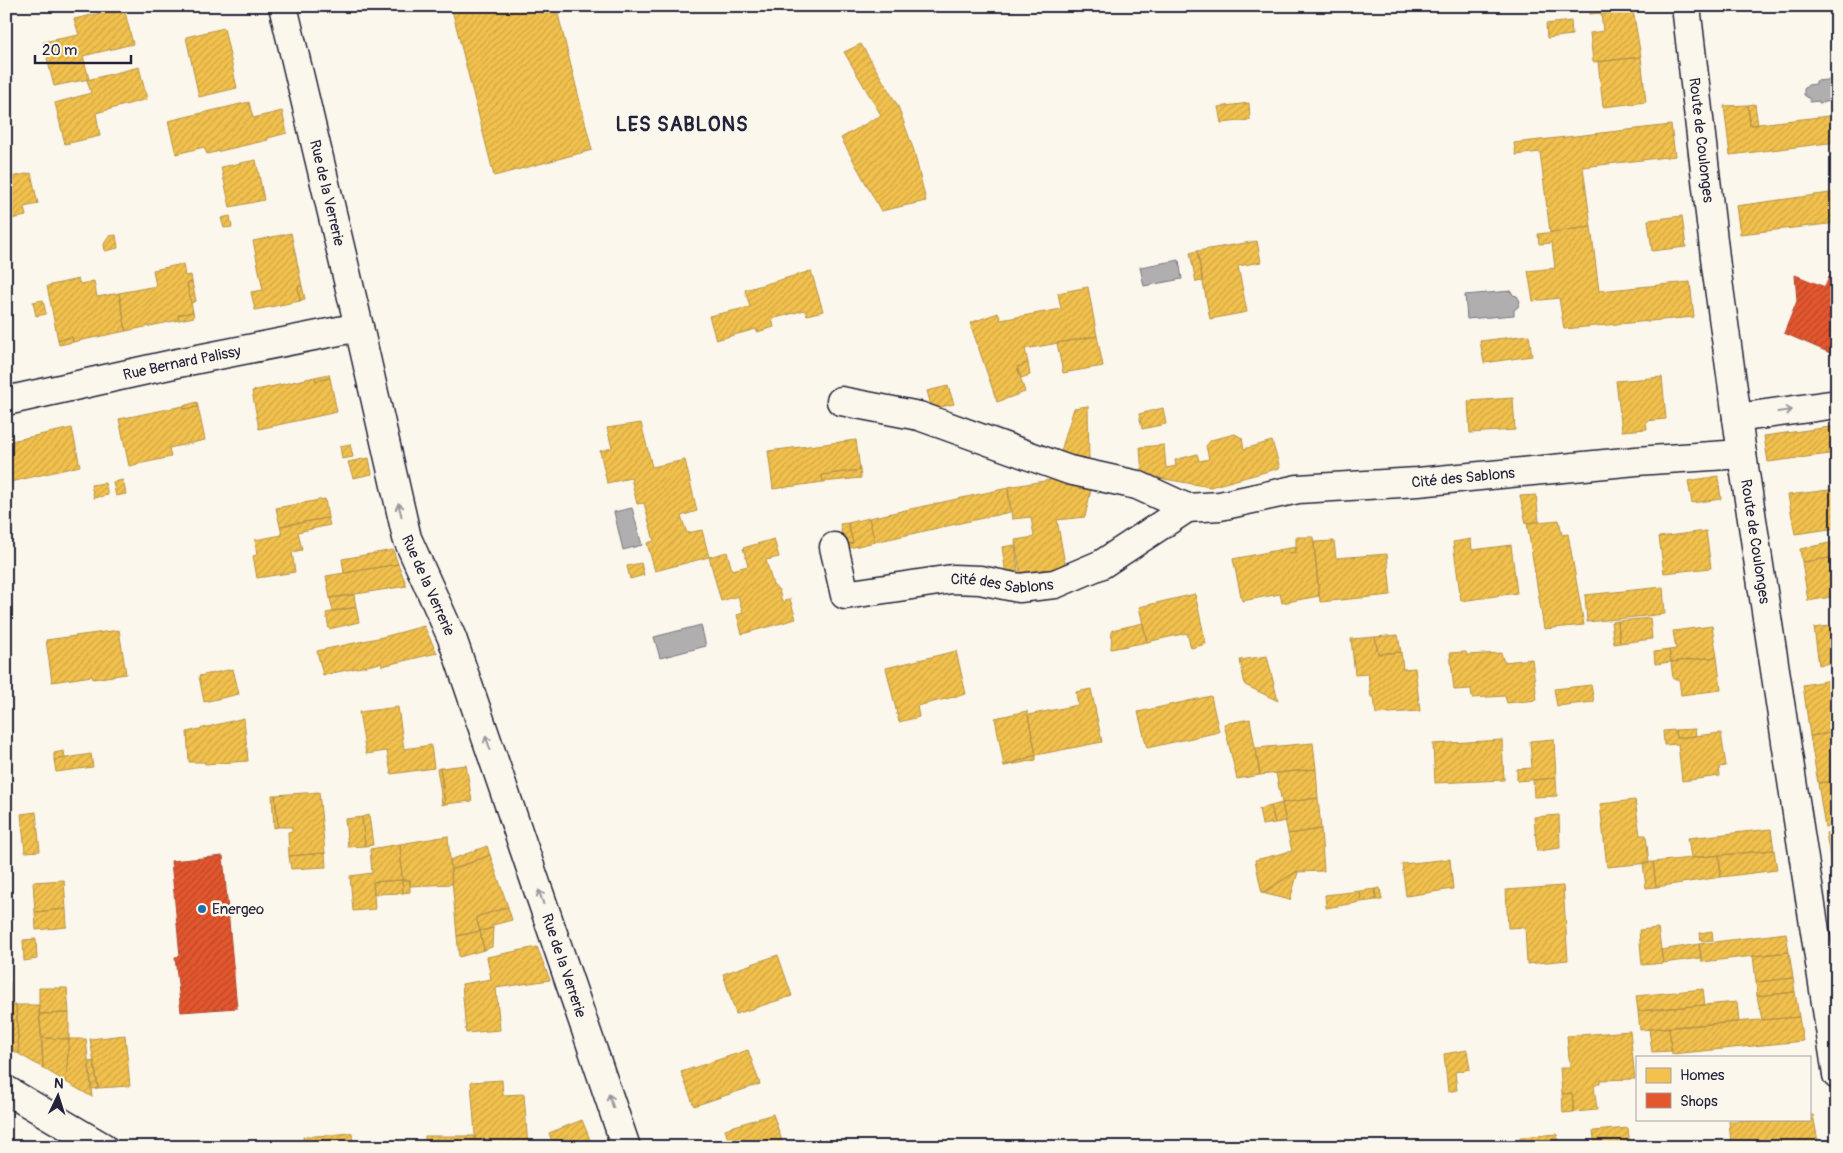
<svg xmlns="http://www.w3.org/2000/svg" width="1843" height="1153" viewBox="0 0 1843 1153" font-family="Pangolin,sans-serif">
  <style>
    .water { fill: #b1aeb0; stroke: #787681 }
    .homes { fill: url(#homes-hatch); stroke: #b49148 }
    .shops { fill: url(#shops-hatch); stroke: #aa4732 }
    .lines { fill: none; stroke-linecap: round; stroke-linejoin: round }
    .minor-casing { stroke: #22223b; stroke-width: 31 }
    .tertiary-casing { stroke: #22223b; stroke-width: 31 }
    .primary-casing { stroke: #22223b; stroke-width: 31 }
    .minor { stroke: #fbf7ec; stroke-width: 28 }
    .tertiary { stroke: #fbf7ec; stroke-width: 28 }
    .primary { stroke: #fbf7ec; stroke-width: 28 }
    .oneway { stroke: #99979c }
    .poi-dot { fill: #1f6fb2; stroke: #fbf7ec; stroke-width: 2 }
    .labels { text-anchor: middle; stroke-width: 5; stroke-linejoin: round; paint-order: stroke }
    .street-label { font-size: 15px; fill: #22223b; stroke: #fbf7ec }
    .poi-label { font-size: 15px; fill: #22223b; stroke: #fbf7ec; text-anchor: start }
    .district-label { font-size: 20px; font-weight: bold; letter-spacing: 1px; fill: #22223b; stroke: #fbf7ec }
  </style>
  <defs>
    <pattern id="homes-hatch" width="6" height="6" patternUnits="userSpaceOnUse" patternTransform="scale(1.25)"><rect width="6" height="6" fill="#f2c14e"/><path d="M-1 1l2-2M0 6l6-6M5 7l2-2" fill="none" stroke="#cfa645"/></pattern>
    <pattern id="shops-hatch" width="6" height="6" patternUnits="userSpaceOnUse" patternTransform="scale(1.25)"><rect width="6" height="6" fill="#e4572e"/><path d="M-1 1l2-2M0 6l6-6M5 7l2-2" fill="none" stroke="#b84828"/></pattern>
  </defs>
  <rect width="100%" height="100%" fill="#fbf7ec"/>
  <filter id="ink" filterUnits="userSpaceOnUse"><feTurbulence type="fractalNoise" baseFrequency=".02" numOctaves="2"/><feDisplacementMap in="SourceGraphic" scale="10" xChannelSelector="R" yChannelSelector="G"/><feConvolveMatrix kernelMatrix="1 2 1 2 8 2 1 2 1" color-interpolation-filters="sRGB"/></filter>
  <g filter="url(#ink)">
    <path class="water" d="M 1837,79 L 1837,100 L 1819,103 L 1819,101 L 1810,102 L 1810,99 L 1804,95 L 1804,89 L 1808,85 L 1816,84 L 1816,81 Z
      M 1179,260 L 1182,279 L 1144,286 L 1140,267 Z
      M 1511,291 L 1513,295 L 1517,296 L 1520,301 L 1518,307 L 1514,310 L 1514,315 L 1467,319 L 1465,295 Z
      M 632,508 L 642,545 L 623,550 L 614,512 Z
      M 701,625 L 706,646 L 660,658 L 654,637 Z"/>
    <path class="homes" d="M 451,6 L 556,6 L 592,150 L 494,176 Z
      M 1589,6 L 1633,6 L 1633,10 L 1590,14 Z
      M 1829,6 L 1831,6 L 1831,9 L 1836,9 L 1837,42 L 1833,42 Z
      M 124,8 L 133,44 L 83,56 L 89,79 L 54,86 L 43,42 L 79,35 L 74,19 Z
      M 1633,10 L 1641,57 L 1593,62 L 1590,33 L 1603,31 L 1601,13 Z
      M 1571,21 L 1572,35 L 1547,38 L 1546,24 Z
      M 224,28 L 237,88 L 199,97 L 186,37 Z
      M 861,44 L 898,106 L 914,151 L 926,201 L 881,211 L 841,138 L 881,115 L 844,52 Z
      M 1641,57 L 1646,102 L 1603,107 L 1598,62 Z
      M 139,67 L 147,99 L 96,113 L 100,136 L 65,144 L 55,103 L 91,93 L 87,80 Z
      M 249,102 L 253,118 L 282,111 L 287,133 L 268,138 L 268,140 L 207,154 L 204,147 L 176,154 L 168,121 Z
      M 1249,103 L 1250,120 L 1221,123 L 1218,107 Z
      M 1755,104 L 1758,125 L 1750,125 L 1748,105 Z
      M 1748,105 L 1750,125 L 1837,115 L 1837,142 L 1730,155 L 1724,106 Z
      M 1671,125 L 1675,156 L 1583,167 L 1591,227 L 1550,232 L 1540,152 L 1516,155 L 1514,143 Z
      M 256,160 L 264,200 L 230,207 L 221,167 Z
      M 31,173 L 38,204 L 24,207 L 26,216 L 6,220 L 6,178 Z
      M 1837,192 L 1837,223 L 1740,234 L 1736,206 Z
      M 230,216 L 232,227 L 224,228 L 221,218 Z
      M 1682,216 L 1686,247 L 1652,251 L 1648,220 Z
      M 1591,227 L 1599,291 L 1690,282 L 1694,317 L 1564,329 L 1559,298 L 1533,301 L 1528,271 L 1555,268 L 1552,243 L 1539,244 L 1538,234 Z
      M 291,233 L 302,286 L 298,287 L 300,301 L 255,310 L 251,292 L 263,290 L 253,241 Z
      M 116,235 L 118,248 L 105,251 L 104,244 L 109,236 Z
      M 1257,241 L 1261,262 L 1238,266 L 1247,312 L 1210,319 L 1197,251 Z
      M 1197,251 L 1203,281 L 1196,282 L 1190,253 Z
      M 183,264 L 185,276 L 191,275 L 192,282 L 187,283 L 193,312 L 178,315 L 179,320 L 126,331 L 119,293 L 156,286 L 153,270 Z
      M 811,271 L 823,311 L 807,315 L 805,310 L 772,319 L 774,327 L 757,332 L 756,329 L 716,340 L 709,316 L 750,307 L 745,290 Z
      M 78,279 L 80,284 L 94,281 L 97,297 L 119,293 L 126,331 L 73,342 L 72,337 L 58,340 L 47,286 Z
      M 192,282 L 196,301 L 191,303 L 187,283 Z
      M 302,286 L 305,299 L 300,301 L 298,287 Z
      M 1088,287 L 1097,336 L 1025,349 L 1028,363 L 1017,367 L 1025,392 L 997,402 L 970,323 L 998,313 L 1001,320 L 1061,309 L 1058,293 Z
      M 43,300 L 46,314 L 36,316 L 33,302 Z
      M 193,312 L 194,317 L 179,320 L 178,315 Z
      M 1529,335 L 1532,356 L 1484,363 L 1480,341 Z
      M 1097,336 L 1103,366 L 1063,373 L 1057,343 Z
      M 72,337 L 73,342 L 59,345 L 58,340 Z
      M 1028,363 L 1030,375 L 1021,378 L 1017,367 Z
      M 329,374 L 330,378 L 316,381 L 315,377 Z
      M 315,377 L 316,381 L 330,378 L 337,412 L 259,429 L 252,391 Z
      M 1662,377 L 1666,419 L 1646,421 L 1647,429 L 1622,431 L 1616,381 Z
      M 948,386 L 954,404 L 932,409 L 927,391 Z
      M 1513,398 L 1515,430 L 1470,433 L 1468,401 Z
      M 197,402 L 198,407 L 184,409 L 183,406 Z
      M 183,406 L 184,409 L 198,407 L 205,440 L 169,448 L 171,457 L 129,466 L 119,419 Z
      M 1088,406 L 1089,461 L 1067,456 L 1061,451 L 1074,408 Z
      M 1163,408 L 1166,424 L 1142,429 L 1139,414 Z
      M 641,423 L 652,467 L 685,460 L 697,511 L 681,516 L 687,533 L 702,530 L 709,557 L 655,571 L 647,543 L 654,541 L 644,503 L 637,504 L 631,478 L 607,483 L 600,451 L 612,448 L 607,428 Z
      M 1837,426 L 1837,453 L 1768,462 L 1764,436 Z
      M 72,428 L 80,466 L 6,483 L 6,442 Z
      M 1235,434 L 1242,438 L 1244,449 L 1272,441 L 1280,468 L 1210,487 L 1142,475 L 1140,447 L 1164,445 L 1166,468 L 1176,466 L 1175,460 L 1197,454 L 1199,461 L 1209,459 L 1206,446 L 1211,440 Z
      M 856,440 L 860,470 L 822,475 L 823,482 L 773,489 L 768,451 Z
      M 350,444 L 353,457 L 342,459 L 340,446 Z
      M 369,458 L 372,474 L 353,478 L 348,462 Z
      M 860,470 L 861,478 L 823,482 L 822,475 Z
      M 1718,476 L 1721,499 L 1692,503 L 1688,481 Z
      M 1062,478 L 1092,485 L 1085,517 L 1057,520 L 1066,569 L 1021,579 L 1015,540 L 1034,537 L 1031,517 L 1012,519 L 1008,487 Z
      M 123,480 L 126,494 L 116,496 L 113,482 Z
      M 105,483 L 108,495 L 94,498 L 91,485 Z
      M 1008,488 L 1010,512 L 875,542 L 869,518 Z
      M 1837,489 L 1837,528 L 1795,534 L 1788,495 Z
      M 1536,495 L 1539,521 L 1526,523 L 1520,496 Z
      M 325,499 L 328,518 L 280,526 L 276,508 Z
      M 328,518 L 330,525 L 298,532 L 302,550 L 292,552 L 295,572 L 257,578 L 253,556 L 257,555 L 255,540 L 282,535 L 280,526 Z
      M 869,518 L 875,542 L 845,549 L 844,545 L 853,543 L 848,523 Z
      M 1559,520 L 1562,535 L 1568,534 L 1584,625 L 1544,629 L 1527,523 Z
      M 848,523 L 853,543 L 844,545 L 840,524 Z
      M 1706,531 L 1711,568 L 1664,573 L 1659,537 Z
      M 1296,537 L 1313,537 L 1319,596 L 1282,603 L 1280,594 L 1242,601 L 1233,559 L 1278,550 L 1283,554 L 1296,552 Z
      M 774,539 L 779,557 L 766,560 L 773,585 L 779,590 L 782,602 L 790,599 L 796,619 L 742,634 L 737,615 L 743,613 L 738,596 L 721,601 L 709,557 L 727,552 L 732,570 L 748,566 L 743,548 Z
      M 1471,539 L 1472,550 L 1511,545 L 1517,593 L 1461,601 L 1453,542 Z
      M 1334,541 L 1336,558 L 1387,554 L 1391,595 L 1320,602 L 1314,542 Z
      M 1834,542 L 1837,557 L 1802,562 L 1800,549 Z
      M 1015,545 L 1019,580 L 1007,582 L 1002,547 Z
      M 1296,547 L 1296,552 L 1283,554 L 1278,550 Z
      M 393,550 L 398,564 L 344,573 L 342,559 Z
      M 1837,557 L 1837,596 L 1808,601 L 1802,562 Z
      M 641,563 L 644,575 L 630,579 L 627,566 Z
      M 398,564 L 407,586 L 330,598 L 326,576 Z
      M 1663,587 L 1665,614 L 1587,622 L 1585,595 Z
      M 1195,594 L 1206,644 L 1191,648 L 1187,633 L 1147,642 L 1139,607 Z
      M 354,595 L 356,607 L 333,611 L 330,598 Z
      M 356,607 L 359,622 L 329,629 L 326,613 Z
      M 1650,618 L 1652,639 L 1620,643 L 1618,621 Z
      M 1618,621 L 1620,643 L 1614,644 L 1611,622 Z
      M 1143,623 L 1147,642 L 1111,649 L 1112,630 Z
      M 1837,625 L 1837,662 L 1819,665 L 1814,628 Z
      M 424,626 L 437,653 L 382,666 L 381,663 L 323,675 L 317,651 L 387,636 Z
      M 1712,626 L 1717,657 L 1671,662 L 1669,650 L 1676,649 L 1673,631 Z
      M 119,630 L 126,674 L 93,679 L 92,676 L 52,682 L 46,640 Z
      M 1398,635 L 1401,652 L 1378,654 L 1375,637 Z
      M 1375,637 L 1378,654 L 1401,652 L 1403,669 L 1415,668 L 1420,711 L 1376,714 L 1374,697 L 1371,697 L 1368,674 L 1355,675 L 1351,639 Z
      M 1669,650 L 1671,662 L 1655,664 L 1654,652 Z
      M 956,651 L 966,694 L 917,706 L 919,717 L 899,722 L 886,668 Z
      M 1466,652 L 1467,655 L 1501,653 L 1504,662 L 1532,659 L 1537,700 L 1507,703 L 1505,696 L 1472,698 L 1471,689 L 1454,690 L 1450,653 Z
      M 1267,656 L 1278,701 L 1245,685 L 1240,660 Z
      M 1717,657 L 1721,690 L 1681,695 L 1679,679 L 1673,679 L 1671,662 Z
      M 233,669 L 239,694 L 204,702 L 199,676 Z
      M 1837,679 L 1837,732 L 1810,736 L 1803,685 Z
      M 1591,685 L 1594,702 L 1557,706 L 1554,689 Z
      M 1091,689 L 1102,742 L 1036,755 L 1028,715 L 1078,705 L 1076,692 Z
      M 1211,696 L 1219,732 L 1147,748 L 1138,712 Z
      M 398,707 L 404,749 L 431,745 L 434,768 L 391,774 L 387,751 L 366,754 L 359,712 Z
      M 1027,711 L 1036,755 L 1004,766 L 995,718 Z
      M 244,718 L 248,761 L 205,764 L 204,762 L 189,762 L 187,732 Z
      M 1250,719 L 1260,775 L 1237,779 L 1224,724 Z
      M 1695,729 L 1696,736 L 1676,738 L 1675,730 Z
      M 1675,730 L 1676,738 L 1721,733 L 1726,766 L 1719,767 L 1720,776 L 1682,781 L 1678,744 L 1664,745 L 1663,731 Z
      M 1837,732 L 1837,781 L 1818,783 L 1810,736 Z
      M 1554,739 L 1556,778 L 1517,781 L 1517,769 L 1532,768 L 1530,741 Z
      M 1502,740 L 1504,780 L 1435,783 L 1433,744 Z
      M 1313,743 L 1316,769 L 1260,775 L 1256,748 Z
      M 64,751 L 65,758 L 54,760 L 54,753 Z
      M 91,754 L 93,767 L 56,772 L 54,760 Z
      M 1036,755 L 1036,760 L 1004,766 Z
      M 466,765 L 472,801 L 445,804 L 440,768 Z
      M 440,768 L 443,786 L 440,787 L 437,769 Z
      M 1316,769 L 1318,798 L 1282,803 L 1276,773 Z
      M 1556,778 L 1557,796 L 1534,797 L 1533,780 Z
      M 1837,781 L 1837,825 L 1825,828 L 1818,783 Z
      M 443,786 L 445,804 L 442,805 L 440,787 Z
      M 319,792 L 325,853 L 289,856 L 288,832 L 292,831 L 292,827 L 278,827 L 275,795 Z
      M 272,795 L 275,795 L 278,827 L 274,828 Z
      M 1318,798 L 1321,829 L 1288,834 L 1282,803 Z
      M 1635,800 L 1640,835 L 1646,835 L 1649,863 L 1607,867 L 1600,804 Z
      M 1282,803 L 1286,821 L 1275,823 L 1271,806 Z
      M 1271,806 L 1275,823 L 1262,825 L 1259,809 Z
      M 36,812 L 40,851 L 25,852 L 21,814 Z
      M 369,815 L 373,845 L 365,846 L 362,817 Z
      M 1559,815 L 1560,848 L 1537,851 L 1534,817 Z
      M 362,817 L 365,846 L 348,847 L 345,819 Z
      M 1321,829 L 1324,871 L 1296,872 L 1262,893 L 1255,860 L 1292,851 L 1288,834 Z
      M 1771,829 L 1774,850 L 1691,858 L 1688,838 Z
      M 1837,830 L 1837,844 L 1828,845 L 1826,833 Z
      M 448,836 L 452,884 L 410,886 L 410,880 L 402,880 L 400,844 Z
      M 400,844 L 402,880 L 373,882 L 375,909 L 353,911 L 350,876 L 372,873 L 370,849 Z
      M 1837,844 L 1837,888 L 1834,888 L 1828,845 Z
      M 487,846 L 490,855 L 451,870 L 450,860 Z
      M 1774,850 L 1777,870 L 1721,877 L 1719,855 Z
      M 325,853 L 326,867 L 291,869 L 289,856 Z
      M 490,855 L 508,907 L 476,917 L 480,931 L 457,936 L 451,870 Z
      M 1719,855 L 1721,877 L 1656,887 L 1653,862 Z
      M 1450,859 L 1453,889 L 1406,896 L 1402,864 Z
      M 1653,862 L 1656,887 L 1646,888 L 1643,863 Z
      M 1296,872 L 1298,872 L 1290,900 L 1262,893 Z
      M 64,880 L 66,909 L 35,912 L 33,882 Z
      M 402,880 L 403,893 L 374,894 L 373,882 Z
      M 402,880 L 410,880 L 410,892 L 403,893 Z
      M 1563,886 L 1568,960 L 1527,964 L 1525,927 L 1508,928 L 1506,890 Z
      M 1380,888 L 1382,900 L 1376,900 L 1375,889 Z
      M 1375,889 L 1376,900 L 1361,902 L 1360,891 Z
      M 1360,891 L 1361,902 L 1326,908 L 1325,895 Z
      M 508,907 L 512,920 L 493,925 L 493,928 L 480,931 L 476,917 Z
      M 66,909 L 67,927 L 36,930 L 35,912 Z
      M 493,928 L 492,947 L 484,950 L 480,931 Z
      M 1658,928 L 1663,963 L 1642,965 L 1639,930 Z
      M 480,931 L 484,950 L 459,957 L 457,936 Z
      M 1712,931 L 1713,940 L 1701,941 L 1700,933 Z
      M 1786,933 L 1789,952 L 1702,962 L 1699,944 Z
      M 36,939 L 37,959 L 24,961 L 23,940 Z
      M 6,940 L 8,961 L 6,961 Z
      M 1699,944 L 1701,958 L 1663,963 L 1661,950 Z
      M 537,947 L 550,980 L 496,988 L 500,1030 L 466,1033 L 462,984 L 491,979 L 487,957 Z
      M 1789,952 L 1793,978 L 1756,982 L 1753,956 Z
      M 778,955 L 792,996 L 736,1014 L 723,974 Z
      M 1793,978 L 1795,992 L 1757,996 L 1756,982 Z
      M 6,982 L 10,982 L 11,1005 L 16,1005 L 19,1054 L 6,1047 Z
      M 39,988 L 67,988 L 69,1013 L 39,1014 Z
      M 1703,989 L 1705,1005 L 1638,1011 L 1636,996 Z
      M 1795,992 L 1799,1017 L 1762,1020 L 1757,996 Z
      M 1737,1002 L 1739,1022 L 1640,1030 L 1638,1011 Z
      M 16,1005 L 39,1005 L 43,1068 L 19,1054 Z
      M 69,1013 L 69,1039 L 42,1038 L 39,1014 Z
      M 1799,1017 L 1803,1041 L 1672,1054 L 1669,1027 Z
      M 1669,1027 L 1671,1051 L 1652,1052 L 1649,1029 Z
      M 1630,1031 L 1635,1079 L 1600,1080 L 1600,1083 L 1594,1086 L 1597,1110 L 1574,1112 L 1572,1093 L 1562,1094 L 1560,1068 L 1570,1068 L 1567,1036 Z
      M 125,1035 L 130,1086 L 98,1088 L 90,1039 Z
      M 42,1038 L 69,1039 L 66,1082 L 43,1068 Z
      M 69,1039 L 86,1039 L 92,1097 L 66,1082 Z
      M 748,1050 L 760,1084 L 694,1106 L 681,1072 Z
      M 1467,1050 L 1470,1069 L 1455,1072 L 1457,1090 L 1448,1092 L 1444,1054 Z
      M 94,1061 L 98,1088 L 92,1089 L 89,1062 Z
      M 502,1080 L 503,1095 L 524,1094 L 528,1147 L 476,1147 L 471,1082 Z
      M 1572,1093 L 1574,1112 L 1563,1113 L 1562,1094 Z
      M 773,1114 L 784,1147 L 730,1147 L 725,1129 Z
      M 1809,1115 L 1813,1115 L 1819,1147 L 1748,1147 L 1748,1143 L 1731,1144 L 1729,1121 L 1809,1119 Z
      M 582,1120 L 593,1147 L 554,1147 L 549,1133 Z
      M 1628,1128 L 1630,1147 L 1595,1147 L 1593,1131 Z
      M 352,1133 L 353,1147 L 304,1147 L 303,1137 Z
      M 1557,1134 L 1558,1147 L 1521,1147 L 1520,1137 Z
      M 425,1136 L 475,1136 L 476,1147 L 425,1147 Z"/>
    <path class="shops" d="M 1832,270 L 1837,272 L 1837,356 L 1784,333 L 1797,301 L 1795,275 L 1825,287 Z
      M 223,856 L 237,1008 L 181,1012 L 175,957 L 180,956 L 171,861 Z"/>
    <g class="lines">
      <g class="minor-casing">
        <g id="minor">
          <path id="s1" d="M 6,401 L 178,363 L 359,327"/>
          <path id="s2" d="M 841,401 L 919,416 L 1069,470 L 1137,485 L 1187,508 L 1220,506 L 1298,489 L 1418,482 L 1636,461 L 1742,454"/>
          <path d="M 1737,418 L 1837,404"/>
          <path id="s3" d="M 834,547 L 845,595 L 952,579 L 980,580 L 1019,588 L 1055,584 L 1102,564 L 1187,508"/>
        </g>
      </g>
      <g class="tertiary-casing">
        <g id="tertiary">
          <path id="s4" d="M 283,6 L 359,327 L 407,538 L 452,638 L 626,1147"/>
        </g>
      </g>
      <g class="primary-casing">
        <g id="primary">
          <path id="s5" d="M 1686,6 L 1716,266 L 1742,454 L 1837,1075"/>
          <path d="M 6,1090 L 103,1147"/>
        </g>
      </g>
      <use href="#minor" class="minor"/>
      <use href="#tertiary" class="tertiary"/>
      <use href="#primary" class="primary"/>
    </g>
    <defs><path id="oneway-shaft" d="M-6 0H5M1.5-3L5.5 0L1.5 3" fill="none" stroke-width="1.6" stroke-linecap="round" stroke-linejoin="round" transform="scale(1.25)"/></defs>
    <g class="oneway">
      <use href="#oneway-shaft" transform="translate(1785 411) rotate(-8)"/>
      <use href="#oneway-shaft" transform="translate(400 510) rotate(-103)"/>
      <use href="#oneway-shaft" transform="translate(488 743) rotate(-109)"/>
      <use href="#oneway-shaft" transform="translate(541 897) rotate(-109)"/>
      <use href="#oneway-shaft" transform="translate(611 1101) rotate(-109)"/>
    </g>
  </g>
  <circle class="poi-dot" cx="202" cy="909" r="5"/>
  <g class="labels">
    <g class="street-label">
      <text dy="5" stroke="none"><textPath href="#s5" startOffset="135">Route de Coulonges</textPath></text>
      <text dy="5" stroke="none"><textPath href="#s4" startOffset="192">Rue de la Verrerie</textPath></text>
      <text dy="5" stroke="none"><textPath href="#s1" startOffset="180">Rue Bernard Palissy</textPath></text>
      <text dy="5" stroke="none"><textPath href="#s2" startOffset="642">Cité des Sablons</textPath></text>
      <text dy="5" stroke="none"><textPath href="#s5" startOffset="540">Route de Coulonges</textPath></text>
      <text dy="5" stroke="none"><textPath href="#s3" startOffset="208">Cité des Sablons</textPath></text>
      <text dy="5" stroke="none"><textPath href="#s4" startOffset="598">Rue de la Verrerie</textPath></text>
      <text dy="5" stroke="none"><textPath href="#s4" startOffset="1002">Rue de la Verrerie</textPath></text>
    </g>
    <g class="poi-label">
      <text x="212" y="914">Energeo</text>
    </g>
    <g class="district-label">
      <text x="682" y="131">LES SABLONS</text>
    </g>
  </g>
  <rect width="1843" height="1153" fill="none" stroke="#fbf7ec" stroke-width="25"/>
  <rect x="12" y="12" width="1818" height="1128" fill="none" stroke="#22223b" stroke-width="2" filter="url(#ink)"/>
  <rect x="1636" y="1056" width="175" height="65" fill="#fbf7ec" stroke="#a4a2a5"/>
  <rect x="1646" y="1068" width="25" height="15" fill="#f2c14e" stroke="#a4a2a5"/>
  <text x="1680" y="1080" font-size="15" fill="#22223b">Homes</text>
  <rect x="1646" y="1093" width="25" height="15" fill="#e4572e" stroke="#a4a2a5"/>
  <text x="1680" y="1106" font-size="15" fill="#22223b">Shops</text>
  <g transform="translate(58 1096) rotate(4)" stroke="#fbf7ec" stroke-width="4" paint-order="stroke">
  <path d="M0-4L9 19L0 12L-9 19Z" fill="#22223b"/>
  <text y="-8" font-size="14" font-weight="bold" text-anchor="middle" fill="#22223b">N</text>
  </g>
  <path d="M35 55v8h96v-8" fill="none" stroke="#22223b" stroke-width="2.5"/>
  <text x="42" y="55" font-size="15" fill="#22223b" stroke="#fbf7ec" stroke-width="4" paint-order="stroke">20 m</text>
</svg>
